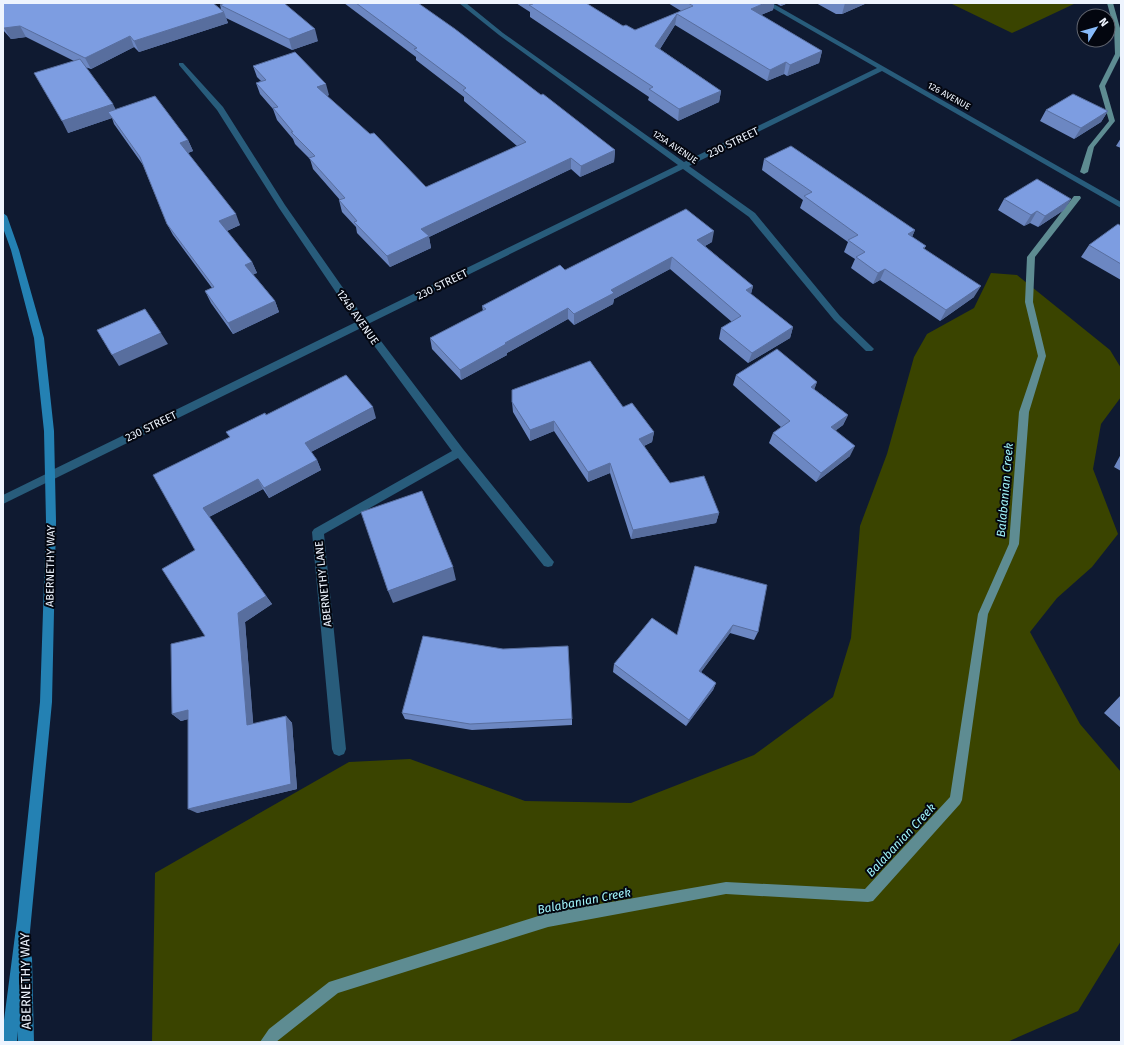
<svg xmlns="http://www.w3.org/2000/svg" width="1124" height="1045" viewBox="0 0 1124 1045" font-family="'Fira Sans',sans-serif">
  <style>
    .forest { fill: #3a4400 }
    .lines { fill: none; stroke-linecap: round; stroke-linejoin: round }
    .stream { fill: #5e8c92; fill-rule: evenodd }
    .minor { fill: #285c7b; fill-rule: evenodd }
    .tertiary { fill: #285c7b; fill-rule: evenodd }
    .secondary { fill: #2481b3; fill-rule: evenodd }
    .wall { fill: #6c87c2 }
    .shaded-wall { fill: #586e9e }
    .building { fill: #7d9de1; stroke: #586e9e }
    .labels { text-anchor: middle; stroke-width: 4; stroke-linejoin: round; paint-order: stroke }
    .far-street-label { font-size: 9px; fill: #eef4fe; stroke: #03060f }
    .street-label { font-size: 11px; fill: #eef4fe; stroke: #03060f }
    .water-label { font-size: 12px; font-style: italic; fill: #a0f4f9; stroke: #03060f }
    .near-street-label { font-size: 13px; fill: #eef4fe; stroke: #03060f }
  </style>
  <rect width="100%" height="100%" fill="#0f1a31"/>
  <path class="forest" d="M 950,3 L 1076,3 L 1012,33 Z
    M 991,273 L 1017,275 L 1110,350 L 1121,368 L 1121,397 L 1101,424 L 1093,469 L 1118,534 L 1092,567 L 1057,598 L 1030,632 L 1080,724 L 1121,772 L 1121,941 L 1078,1011 L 1007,1042 L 152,1042 L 155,873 L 349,762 L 410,759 L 525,801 L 631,803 L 754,755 L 833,697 L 851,638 L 860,526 L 887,454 L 914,357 L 927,334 L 974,308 Z"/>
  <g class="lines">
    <path class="stream" d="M 1107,3 L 1113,3 L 1120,28 L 1121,54 L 1105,86 L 1115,121 L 1094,147 L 1088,172 L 1084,174 L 1080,172 L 1088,147 L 1109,121 L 1099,86 L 1115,54 L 1114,28 Z
      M 1074,196 L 1080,196 L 1081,198 L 1035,257 L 1033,302 L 1046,356 L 1029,412 L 1019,544 L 988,614 L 962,800 L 960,804 L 873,901 L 868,902 L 726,894 L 548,927 L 338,993 L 276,1042 L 260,1042 L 269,1029 L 329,982 L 548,913 L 726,882 L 865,889 L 950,797 L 978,614 L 1009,544 L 1019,412 L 1038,356 L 1025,302 L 1027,257 Z"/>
    <path class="minor" d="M 459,3 L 466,3 L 503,33 L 684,162 L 877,68 L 764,3 L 772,3 L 1121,202 L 1121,208 L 882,71 L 689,166 L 755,213 L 840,316 L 872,347 L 874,349 L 872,351 L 866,351 L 834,320 L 749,217 L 683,169 L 368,324 L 463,449 L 554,562 L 552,566 L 548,567 L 544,566 L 458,458 L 324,534 L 346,749 L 344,754 L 339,756 L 334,754 L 332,749 L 312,532 L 314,529 L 452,451 L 361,328 L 54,479 L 50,480 L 46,479 L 45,476 L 46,473 L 356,322 L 279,208 L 217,110 L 179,65 L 179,63 L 183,63 L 223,107 L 285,205 L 364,318 L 678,165 L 499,35 Z"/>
    <path class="tertiary" d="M 50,472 L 54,473 L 55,476 L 54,479 L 3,504 L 3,495 Z"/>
    <path class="secondary" d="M 3,213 L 7,216 L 19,250 L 44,338 L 54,431 L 56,521 L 52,702 L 28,952 L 30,953 L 32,958 L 34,1042 L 18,1042 L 18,1031 L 17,1042 L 3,1042 L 3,1028 L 17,920 L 40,702 L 46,521 L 44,431 L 34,338 L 11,250 L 3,228 Z"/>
  </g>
  <path class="wall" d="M 3,3 L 221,9 L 220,5 L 318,41 L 292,50 L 226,18 L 228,23 L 139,52 L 134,47 L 91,69 L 85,67 L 116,110 L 188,140 L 193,151 L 188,153 L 240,225 L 227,231 L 252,262 L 257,273 L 253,274 L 275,301 L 279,312 L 233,334 L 211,303 L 205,291 L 212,288 L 173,235 L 167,224 L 143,165 L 114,124 L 112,118 L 68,133 L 74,61 L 26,37 L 11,39 L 3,30 Z
    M 344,3 L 418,3 L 615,150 L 614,162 L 580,177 L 571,169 L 429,237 L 431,248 L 390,267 L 357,233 L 356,227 L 342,212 L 339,200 L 340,200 L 313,169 L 310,159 L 295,144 L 293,139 L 277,120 L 273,109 L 260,94 L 256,83 L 261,81 L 257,77 L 253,66 L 329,95 L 327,96 L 426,187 L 517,146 L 464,101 L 464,97 L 416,60 L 416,57 Z
    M 516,3 L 586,3 L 623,26 L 635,30 L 681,11 L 668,3 L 774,3 L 773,10 L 761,15 L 822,51 L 819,63 L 787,76 L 784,74 L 767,81 L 675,25 L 660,49 L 721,91 L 719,102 L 678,121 L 648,100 L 649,97 L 530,17 L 530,12 Z
    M 775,3 L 788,3 L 781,6 Z
    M 816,3 L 867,3 L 842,14 L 836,14 Z
    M 1046,110 L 1108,111 L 1101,122 L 1074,139 L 1040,121 Z
    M 1121,138 L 1121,148 L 1116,146 Z
    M 764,159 L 915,230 L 912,237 L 926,246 L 924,249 L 974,297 L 940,321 L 880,280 L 873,284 L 851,268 L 855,259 L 844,252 L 848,242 L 800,208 L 803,200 L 762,170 Z
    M 1004,199 L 1071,199 L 1064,210 L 1038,227 L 1030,223 L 1024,226 L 998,210 Z
    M 1121,226 L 1121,280 L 1081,257 L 1089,245 Z
    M 712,242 L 705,246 L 753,286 L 751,294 L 793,327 L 790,338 L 748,363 L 719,339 L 721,328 L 732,322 L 670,269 L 614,299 L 613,304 L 574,325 L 568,319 L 507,353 L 507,355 L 461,380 L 432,349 L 430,338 L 483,311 L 482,306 L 565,270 Z
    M 736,375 L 817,382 L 814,389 L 848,415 L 843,425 L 836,430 L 850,456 L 816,482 L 769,443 L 773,433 L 781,427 L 733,385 Z
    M 512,402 L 623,407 L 654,432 L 652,442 L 644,446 L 670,483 L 719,513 L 716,523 L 631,539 L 610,473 L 588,482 L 554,431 L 530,441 L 513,412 Z
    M 266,415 L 376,418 L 311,452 L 317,460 L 321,470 L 269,498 L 263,489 L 209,517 L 272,604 L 245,622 L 253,724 L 286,716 L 292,723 L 297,789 L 197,813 L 188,719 L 181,721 L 172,714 L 205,636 L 195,550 L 230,437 L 226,432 Z
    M 1121,454 L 1121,471 L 1114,467 Z
    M 695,566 L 758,632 L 754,640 L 730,633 L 701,672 L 716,683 L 713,690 L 686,726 L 613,672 L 614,664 L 677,635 Z
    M 1121,695 L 1121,728 L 1104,713 Z
    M 402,713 L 572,719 L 572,725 L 472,730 L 405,719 Z"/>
  <path class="shaded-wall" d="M 765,3 L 774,3 L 773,10 L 749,20 L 751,9 Z
    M 781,3 L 788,3 L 781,6 Z
    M 845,3 L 867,3 L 842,14 Z
    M 224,12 L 228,23 L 139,52 L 134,41 Z
    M 677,14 L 675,25 L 654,58 L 655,46 Z
    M 20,26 L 26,37 L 11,39 L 4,28 Z
    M 315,29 L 318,41 L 292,50 L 289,39 Z
    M 130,36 L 134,47 L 91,69 L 85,58 Z
    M 822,51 L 819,63 L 787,76 L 790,65 Z
    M 786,62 L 784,74 L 767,81 L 770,70 Z
    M 326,84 L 329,95 L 320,98 L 317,87 Z
    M 721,91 L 719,102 L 678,121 L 679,109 Z
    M 113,104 L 119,116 L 108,112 L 112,118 L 68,133 L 62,121 Z
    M 1108,111 L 1101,122 L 1074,139 L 1081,128 Z
    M 188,140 L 193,151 L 185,154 L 180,143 Z
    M 615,150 L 614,162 L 580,177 L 581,166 Z
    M 571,158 L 571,169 L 429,237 L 431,248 L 390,267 L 387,256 L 421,229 Z
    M 1071,199 L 1064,210 L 1038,227 L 1045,216 Z
    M 1037,211 L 1030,223 L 1024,226 L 1031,215 Z
    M 236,214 L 240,225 L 224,232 L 219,221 Z
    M 915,230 L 910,241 L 908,234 Z
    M 714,231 L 712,242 L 695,251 L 697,240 Z
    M 672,257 L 670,269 L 614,299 L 613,304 L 574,325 L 574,314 L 611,290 Z
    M 252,262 L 257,273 L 250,276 L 245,265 Z
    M 885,269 L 880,280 L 873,284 L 878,273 Z
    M 753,286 L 750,297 L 746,290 Z
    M 981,286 L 974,297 L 940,321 L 946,310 Z
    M 275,301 L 279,312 L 233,334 L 228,323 Z
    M 568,308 L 568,319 L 507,353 L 507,355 L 461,380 L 460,370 L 505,343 Z
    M 793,327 L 790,338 L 748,363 L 752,353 Z
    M 161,333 L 168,344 L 119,366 L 112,355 Z
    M 817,382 L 813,393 L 811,387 Z
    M 373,407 L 376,418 L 309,453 L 305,443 Z
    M 848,415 L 843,425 L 827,437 L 831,427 Z
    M 554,421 L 554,431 L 530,441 L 530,430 Z
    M 654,432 L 652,442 L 637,449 L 639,439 Z
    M 855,446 L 850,456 L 816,482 L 821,473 Z
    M 317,460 L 321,470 L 269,498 L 264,488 Z
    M 610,463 L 610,473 L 588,482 L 588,472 Z
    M 258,479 L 263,489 L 209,517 L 203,508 Z
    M 719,513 L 716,523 L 631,539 L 633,530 Z
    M 453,567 L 456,580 L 393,603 L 388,591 Z
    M 266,596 L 272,604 L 245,622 L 254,732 L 247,725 L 238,613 Z
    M 733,625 L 730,633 L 696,679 L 699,671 Z
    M 716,683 L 713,690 L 686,726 L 689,720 Z
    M 188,710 L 196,717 L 181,721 L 172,714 Z
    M 286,716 L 292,723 L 297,789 L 197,813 L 188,809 Z"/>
  <path class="building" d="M 3,3 L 213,3 L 224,12 L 134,41 L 130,36 L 85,58 L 20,26 L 4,28 L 3,27 Z
    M 225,3 L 284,3 L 315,29 L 289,39 L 220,5 Z
    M 356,3 L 418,3 L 455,29 L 541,95 L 543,94 L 615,150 L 581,166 L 571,158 L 421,229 L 429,236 L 387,256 L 354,222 L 357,221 L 339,200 L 345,198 L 309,158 L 315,156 L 291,132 L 293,132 L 273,108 L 278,107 L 256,83 L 266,80 L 253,66 L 295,52 L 326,84 L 317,87 L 370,134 L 374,133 L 426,187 L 526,142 L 463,90 L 466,88 L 414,49 L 417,48 Z
    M 532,3 L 586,3 L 623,26 L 626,25 L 635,30 L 693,6 L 688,3 L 765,3 L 751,9 L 822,51 L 790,65 L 786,62 L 770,70 L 677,14 L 655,46 L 721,91 L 679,109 L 649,89 L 653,87 L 529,5 L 533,4 Z
    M 80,59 L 113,104 L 62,121 L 34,73 Z
    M 1073,94 L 1108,111 L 1081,128 L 1046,110 Z
    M 155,96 L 188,140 L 180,143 L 236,214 L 219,221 L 252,262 L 245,265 L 275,301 L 228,323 L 205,291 L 214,287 L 167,224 L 140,157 L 108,112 Z
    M 791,146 L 915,230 L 908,234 L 926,246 L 923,248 L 981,286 L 946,310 L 885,269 L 878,273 L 856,257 L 865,252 L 848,240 L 858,235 L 804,196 L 812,192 L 764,159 Z
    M 1037,179 L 1071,199 L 1045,216 L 1037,211 L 1031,215 L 1004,199 Z
    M 686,209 L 714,231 L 697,240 L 753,286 L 746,290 L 793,327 L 752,353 L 721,328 L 741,316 L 672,257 L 611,290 L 614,293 L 574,314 L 568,308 L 505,343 L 506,344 L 460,370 L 430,338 L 486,309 L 482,306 L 560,265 L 565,270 Z
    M 1118,224 L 1121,226 L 1121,264 L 1089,245 Z
    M 145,309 L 161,333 L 112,355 L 97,330 Z
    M 777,349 L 817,382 L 811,387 L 848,415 L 831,427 L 855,446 L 821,473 L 773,433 L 790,421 L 736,375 Z
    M 590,361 L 623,407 L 632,403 L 654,432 L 639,439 L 670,483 L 704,476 L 719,513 L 633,530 L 610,463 L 588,472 L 554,421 L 530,430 L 512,402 L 512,390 Z
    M 346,375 L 373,407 L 305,443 L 317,460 L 264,488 L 258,479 L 203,508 L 266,596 L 238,613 L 247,725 L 286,716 L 291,784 L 188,809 L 188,710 L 172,714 L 171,644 L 205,636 L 162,569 L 195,550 L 153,475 L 230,437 L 226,432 L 265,413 L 266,415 Z
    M 422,491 L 453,567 L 388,591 L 361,512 Z
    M 695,566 L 767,585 L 758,632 L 733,625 L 699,671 L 716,683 L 689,720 L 614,664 L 652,618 L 677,635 Z
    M 423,636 L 503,649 L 568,646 L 572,719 L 470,724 L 402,713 Z"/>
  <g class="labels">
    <g class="far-street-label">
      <text transform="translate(949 96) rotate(29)" y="3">126 AVENUE</text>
      <text transform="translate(675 147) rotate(34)" y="3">125A AVENUE</text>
    </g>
    <g class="street-label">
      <text transform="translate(733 142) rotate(-26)" y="4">230 STREET</text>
      <text transform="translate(442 284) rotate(-26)" y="4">230 STREET</text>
      <text transform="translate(358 317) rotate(55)" y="4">124B AVENUE</text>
      <text transform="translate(151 426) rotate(-26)" y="4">230 STREET</text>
      <text transform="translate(50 566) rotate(-89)" y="4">ABERNETHY WAY</text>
      <text transform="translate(323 584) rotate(-96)" y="4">ABERNETHY LANE</text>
    </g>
    <g class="water-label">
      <text transform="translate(1005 490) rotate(-85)" y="4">Balabanian Creek</text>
      <text transform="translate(901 840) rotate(-47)" y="4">Balabanian Creek</text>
      <text transform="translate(584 901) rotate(-11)" y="4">Balabanian Creek</text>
    </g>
    <g class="near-street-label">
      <text transform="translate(25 981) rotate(-91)" y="5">ABERNETHY WAY</text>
    </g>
  </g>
  <rect width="1124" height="1045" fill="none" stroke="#eef4fe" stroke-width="8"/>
  <g transform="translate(1096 28) rotate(53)"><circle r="19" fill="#03060f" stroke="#61656f"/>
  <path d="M0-3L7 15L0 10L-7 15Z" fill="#87bbfb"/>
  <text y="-6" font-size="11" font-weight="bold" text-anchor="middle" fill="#eef4fe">N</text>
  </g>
</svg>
